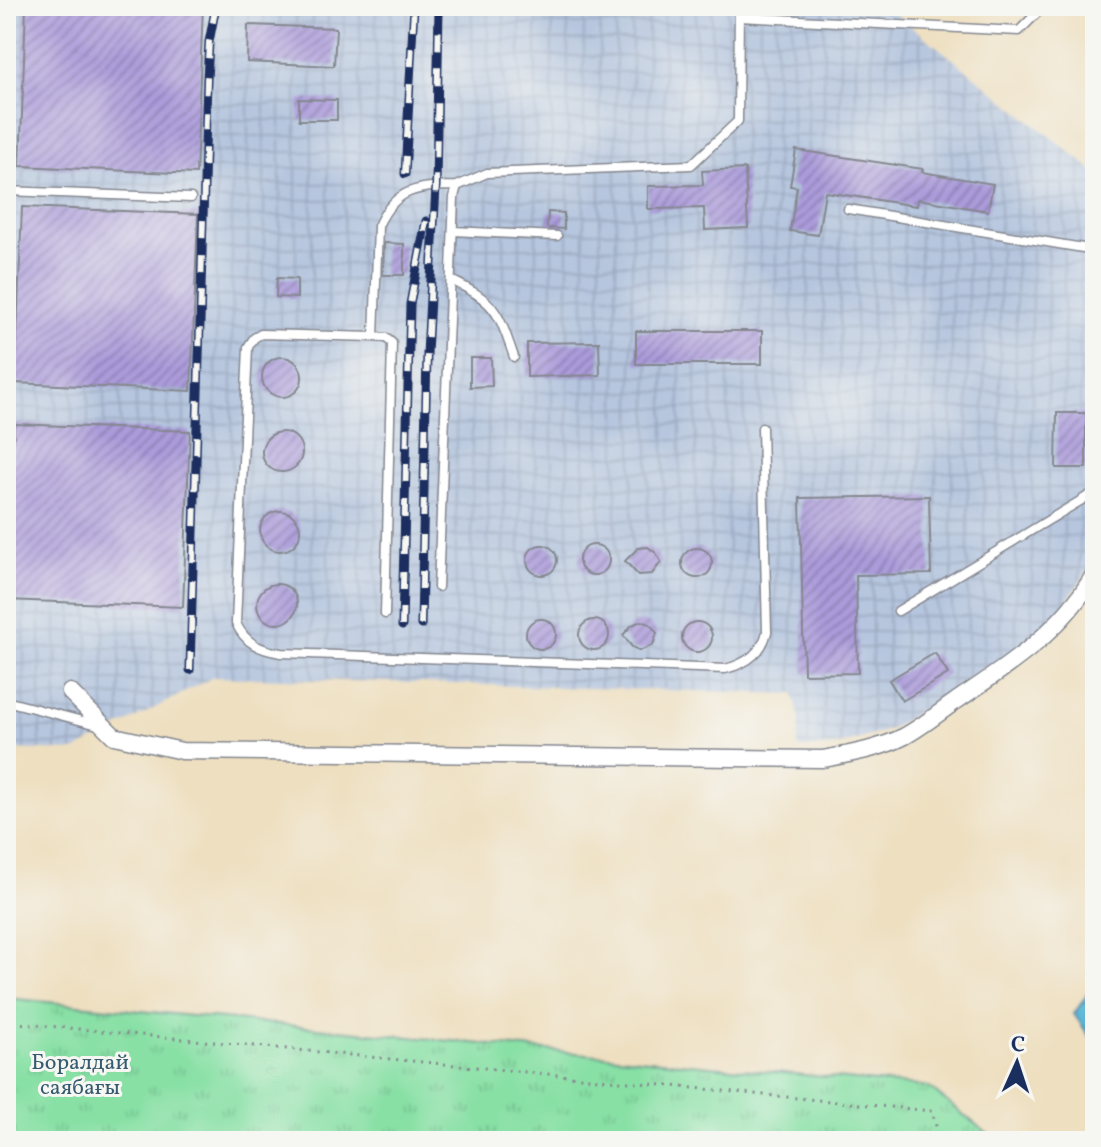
<svg xmlns="http://www.w3.org/2000/svg" width="1101" height="1147" viewBox="0 0 1101 1147" font-family="Vollkorn,serif">
  <style>
    .industrial { fill: url(#industrial-grid) }
    .grass { fill: url(#grass-tufts); stroke: #528882; stroke-width: 2 }
    .water { fill: url(#water-ripples); stroke: #387299; stroke-width: 2 }
    .building { fill: url(#building-hatch) }
    .lines { fill: none; stroke-linecap: round; stroke-linejoin: round }
    .lane-casing { stroke: #84878f; stroke-width: 11 }
    .street-casing { stroke: #84878f; stroke-width: 19 }
    .path { stroke: #84878f; stroke-width: 3; stroke-dasharray: 2 6; stroke-linecap: butt }
    .lane { stroke: #fff; stroke-width: 8 }
    .street { stroke: #fff; stroke-width: 16 }
    .rail-casing { stroke: #1b2f5e; stroke-width: 9 }
    .rail { stroke: #f6f6f2; stroke-width: 6; stroke-dasharray: 18; stroke-linecap: butt }
    .labels { text-anchor: middle; stroke-width: 6; stroke-linejoin: round; paint-order: stroke }
    .park-label { font-size: 22px; fill: #365b70; stroke: #f6f6f2 }
  </style>
  <defs>
    <pattern id="industrial-grid" width="8" height="8" patternUnits="userSpaceOnUse" patternTransform="scale(2)"><rect width="8" height="8" fill="#b6c6de"/><path d="M0 4h8M4 0v8" fill="none" stroke="#9caac1"/></pattern>
    <pattern id="grass-tufts" width="24" height="20" patternUnits="userSpaceOnUse" patternTransform="scale(2)"><rect width="24" height="20" fill="#88e0a5"/><path d="M3 7l-1-3M5 7V3M7 7l1-3M15 17l-1-3M17 17v-4M19 17l1-3" fill="none" stroke="#75c090"/></pattern>
    <pattern id="water-ripples" width="26" height="14" patternUnits="userSpaceOnUse" patternTransform="scale(2)"><rect width="26" height="14" fill="#55b5d4"/><path d="M2 4q2-2 4 0t4 0M15 11q2-2 4 0t4 0" fill="none" stroke="#4694af"/></pattern>
    <pattern id="building-hatch" width="6" height="6" patternUnits="userSpaceOnUse" patternTransform="scale(2)"><rect width="6" height="6" fill="#ac9bda"/><path d="M-1 1l2-2M0 6l6-6M5 7l2-2" fill="none" stroke="#8b7fb4"/></pattern>
  </defs>
  <rect width="100%" height="100%" fill="#f6f6f2"/>
  <filter id="ink" filterUnits="userSpaceOnUse"><feTurbulence type="fractalNoise" baseFrequency=".0125" numOctaves="2"/><feDisplacementMap in="SourceGraphic" scale="16" xChannelSelector="R" yChannelSelector="G"/><feConvolveMatrix kernelMatrix="1 2 1 2 8 2 1 2 1" color-interpolation-filters="sRGB"/></filter>
  <filter id="wash" filterUnits="userSpaceOnUse"><feTurbulence type="fractalNoise" baseFrequency=".006" numOctaves="4" result="noise"/><feDisplacementMap in="SourceGraphic" scale="32" xChannelSelector="R" yChannelSelector="G"/><feGaussianBlur stdDeviation="1.8" result="paint"/><feColorMatrix in="noise" values="0 0 0 0 0 0 0 0 0 0 0 0 0 0 0 0 0 1.4 0 .05"/><feComposite in="paint" operator="in"/></filter>
  <g filter="url(#wash)">
    <rect width="100%" height="100%" fill="#eedfc0"/>
    <path class="industrial" d="M 6,6 L 886,6 L 1095,172 L 1095,556 L 1091,566 L 1053,620 L 1016,649 L 889,730 L 837,746 L 797,748 L 800,720 L 794,694 L 213,677 L 74,751 L 6,749 Z"/>
    <path class="grass" d="M 6,998 L 928,1087 L 997,1141 L 6,1141 Z"/>
    <path class="water" d="M 1095,983 L 1095,1044 L 1074,1014 Z"/>
    <g id="blocks">
      <path class="building" d="M 26,6 L 203,6 L 196,174 L 20,166 Z
        M 248,25 L 336,28 L 334,66 L 247,62 Z
        M 299,99 L 337,100 L 337,120 L 299,120 Z
        M 796,150 L 923,169 L 922,172 L 993,184 L 988,211 L 918,199 L 917,206 L 825,192 L 818,235 L 790,231 L 797,187 L 790,186 Z
        M 745,169 L 748,228 L 705,230 L 704,208 L 648,209 L 648,186 L 703,185 L 702,171 Z
        M 22,207 L 198,214 L 191,391 L 15,383 Z
        M 548,212 L 564,213 L 564,229 L 547,228 Z
        M 384,243 L 404,244 L 404,275 L 383,275 Z
        M 277,278 L 297,279 L 297,298 L 276,297 Z
        M 636,331 L 762,331 L 762,364 L 636,364 Z
        M 599,342 L 600,375 L 527,377 L 527,343 Z
        M262 377a20 20 0 1 1 40 0a20 20 0 1 1-40 0Z
        M 470,358 L 491,358 L 492,386 L 470,387 Z
        M 1057,413 L 1086,413 L 1086,468 L 1056,468 Z
        M 14,424 L 190,431 L 183,607 L 7,600 Z
        M262 452a20 20 0 1 1 40 0a20 20 0 1 1-40 0Z
        M 929,496 L 931,574 L 856,575 L 858,673 L 804,674 L 800,498 Z
        M260 531a20 20 0 1 1 40 0a20 20 0 1 1-40 0Z
        M527 560a15 15 0 1 1 30 0a15 15 0 1 1-30 0Z
        M579 560a15 15 0 1 1 30 0a15 15 0 1 1-30 0Z
        M 648,547 L 656,553 L 661,562 L 652,574 L 638,575 L 625,561 L 638,548 Z
        M682 563a15 15 0 1 1 30 0a15 15 0 1 1-30 0Z
        M257 604a20 20 0 1 1 40 0a20 20 0 1 1-40 0Z
        M526 634a15 15 0 1 1 30 0a15 15 0 1 1-30 0Z
        M579 635a15 15 0 1 1 30 0a15 15 0 1 1-30 0Z
        M 641,621 L 650,624 L 657,633 L 653,645 L 640,651 L 632,647 L 623,635 L 632,625 Z
        M682 637a15 15 0 1 1 30 0a15 15 0 1 1-30 0Z
        M 935,653 L 948,674 L 902,701 L 889,680 Z"/>
    </g>
  </g>
  <g filter="url(#ink)">
    <use href="#blocks" fill-opacity="0" stroke="#84878f" stroke-width="2"/>
    <g class="lines">
      <g class="lane-casing">
        <path id="lane" d="M 739,17 L 1019,31 L 1044,6
          M 457,186 C 419,186 395,188 378,226 L 374,337 L 261,334 L 254,338 L 248,347 L 236,623 C 245,643 260,650 281,653 L 725,669 C 746,664 762,653 767,632 L 762,428
          M 6,191 L 191,198
          M 848,209 L 1095,250
          M 453,231 L 557,236
          M 451,280 C 496,302 498,311 514,357
          M 374,337 L 386,338 L 392,343 L 385,614
          M 438,587 L 454,197 L 457,186 L 487,173 L 691,165 L 738,121 L 739,6
          M 898,611 L 1095,492
          M 6,701 L 98,725"/>
      </g>
      <g class="street-casing">
        <path id="street" d="M 70,692 L 114,736 L 182,751 L 823,759 C 850,754 880,749 905,736 C 923,726 940,712 956,701 C 1010,665 1063,630 1095,573"/>
      </g>
      <path class="path" d="M 6,1022 L 932,1111 L 940,1141"/>
      <use href="#lane" class="lane"/>
      <use href="#street" class="street"/>
      <g class="rail-casing">
        <path id="rail" d="M 405,174 L 414,6
          M 421,625 L 427,354 L 436,186 L 439,6
          M 402,626 L 410,304 L 426,221
          M 190,670 L 207,80 L 209,42 L 216,6"/>
      </g>
      <use href="#rail" class="rail"/>
    </g>
  </g>
  <g class="labels">
    <g class="park-label">
      <text x="80" y="1069">Боралдай<tspan x="80" dy="25">саябағы</tspan></text>
    </g>
  </g>
  <rect width="1101" height="1147" fill="none" stroke="#f6f6f2" stroke-width="32"/>
  <g transform="translate(1017 1063) rotate(3)" stroke="#f6f6f2" stroke-width="6" paint-order="stroke">
  <path d="M0-6L14 30L0 20L-14 30Z" fill="#1b2f5e"/>
  <text y="-12" font-size="22" font-weight="bold" text-anchor="middle" fill="#1b2f5e">С</text>
  </g>
</svg>
